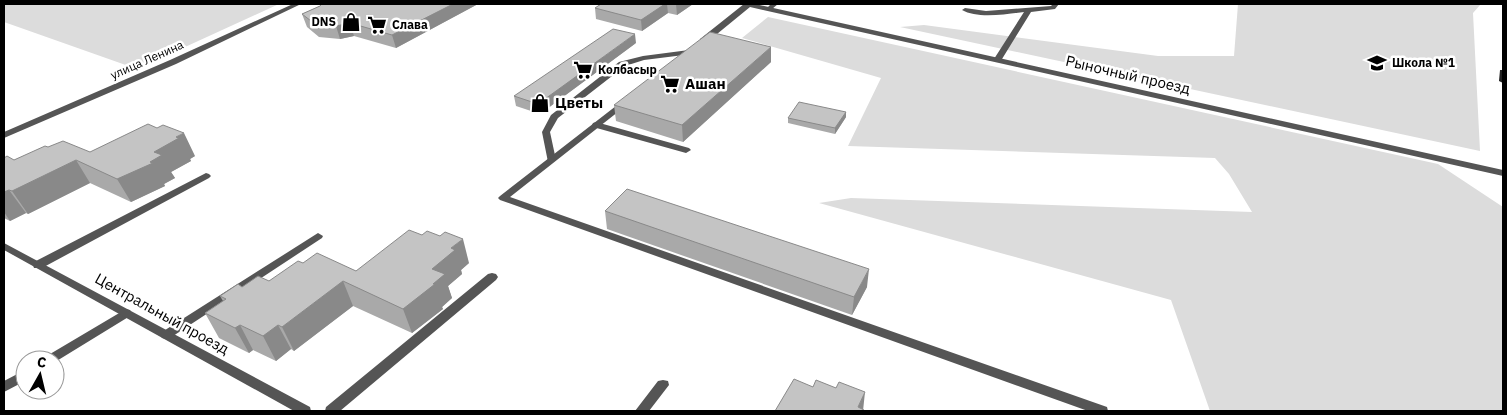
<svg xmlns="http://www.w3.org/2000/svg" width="1507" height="415" viewBox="0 0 1507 415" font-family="'IBM Plex Sans',sans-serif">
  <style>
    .green { fill: #dcdcdc }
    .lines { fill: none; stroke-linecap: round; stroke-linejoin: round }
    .lane { fill: #555; fill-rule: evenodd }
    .street { fill: #555; fill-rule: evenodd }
    .secondary { fill: #222; fill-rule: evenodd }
    .wall { fill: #a9a9a9 }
    .shaded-wall { fill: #898989 }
    .building { fill: #c4c4c4; stroke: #898989 }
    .labels { text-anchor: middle; stroke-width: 5; stroke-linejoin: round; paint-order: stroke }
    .far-poi-label { font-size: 12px; font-weight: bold; fill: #000; stroke: #fff; text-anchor: start }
    .far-street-label { font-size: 12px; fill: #000; stroke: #fff }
    .street-label { font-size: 15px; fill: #000; stroke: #fff }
    .poi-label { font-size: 15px; font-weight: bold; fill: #000; stroke: #fff; text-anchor: start }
  </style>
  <rect width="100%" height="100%" fill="#fff"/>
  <path class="green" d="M 4,4 L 279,4 L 137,69 L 4,22 Z
    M 1238,4 L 1481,4 L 1473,13 L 1480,151 L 900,27 L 924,25 L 1158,56 L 1234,56 Z
    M 768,17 L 1438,164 L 1503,207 L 1503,411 L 1210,411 L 1171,300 L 819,203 L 851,198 L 1252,212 L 1229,174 L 1215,158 L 848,146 L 881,78 L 742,38 Z"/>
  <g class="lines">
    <path class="lane" d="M 771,4 L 778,4 L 772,9 L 768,9 L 767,8 Z
      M 1053,4 L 1059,4 L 1055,9 L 1031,12 L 1002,59 L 998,61 L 994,59 L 1024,12 C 1007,14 977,19 962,10 L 965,8 L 986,11 L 1051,6 Z
      M 689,50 L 693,52 L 692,54 L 644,60 L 625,66 L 558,118 L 550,132 L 556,160 L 551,163 L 548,162 L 542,132 L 551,115 L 619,62 L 643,56 Z
      M 596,122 L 689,148 L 691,150 L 686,153 L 593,127 L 592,125 L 593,123 Z
      M 206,173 L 209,174 L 211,176 L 209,178 L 42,268 L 34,268 L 33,265 L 34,262 Z
      M 318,233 L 323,236 L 322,238 L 170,338 L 166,339 L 162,338 L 160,335 L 162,332 Z
      M 492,273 L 496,274 L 498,277 L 496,280 L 340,411 L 325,411 L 326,407 L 488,274 Z
      M 126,309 L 130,310 L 132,313 L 130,316 L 55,362 L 55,360 L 43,360 L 45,357 Z
      M 25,370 L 25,381 L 4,392 L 4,381 Z
      M 663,380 L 668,381 L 669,385 L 649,411 L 635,411 L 658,381 Z"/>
    <path class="street" d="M 293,4 L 301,4 L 176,64 L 4,138 L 4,132 L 170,60 Z
      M 744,4 L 755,4 L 1503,170 L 1503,176 L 750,7 L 706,43 L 700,43 L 700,39 Z
      M 625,99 L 629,102 L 628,104 L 510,197 L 1107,407 L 1108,411 L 1088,411 L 500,200 L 498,198 L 500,196 Z
      M 4,243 L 310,407 L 311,411 L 294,411 L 4,250 Z"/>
    <path class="secondary" d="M 1500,70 L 1503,70 L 1503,83 L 1499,81 Z"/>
  </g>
  <path class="wall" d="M 322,4 L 478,4 L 396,48 L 354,36 L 340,39 L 319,37 L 307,27 L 302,14 L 320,6 Z
    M 601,4 L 693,4 L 677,15 L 668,13 L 642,31 L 596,19 L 595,8 Z
    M 636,43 L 540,114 L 516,106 L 514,96 Z
    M 771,47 L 771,62 L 683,142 L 616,121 L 614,105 Z
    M 846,112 L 846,117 L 835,134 L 788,123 L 788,118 Z
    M 48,147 L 90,152 L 195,156 L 190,159 L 191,161 L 171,172 L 175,178 L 164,184 L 165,186 L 131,202 L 90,183 L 28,214 L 26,213 L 10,221 L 4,218 L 4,158 L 14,160 Z
    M 605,211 L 867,287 L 852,315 L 607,229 Z
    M 303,263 L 356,271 L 469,263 L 461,270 L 462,274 L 448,286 L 452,298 L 442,307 L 443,309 L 412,333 L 353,306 L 294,351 L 291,349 L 276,361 L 253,350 L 249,353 L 219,338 L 205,313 L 223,301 L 220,296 L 242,287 L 269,281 Z"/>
  <path class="shaded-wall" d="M 453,4 L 478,4 L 396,48 L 392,35 Z
    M 665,4 L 667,4 L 668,13 L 642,31 L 641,20 Z
    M 676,4 L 693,4 L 677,15 Z
    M 350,23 L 354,36 L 340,39 L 336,26 Z
    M 635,34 L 636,43 L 540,114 L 538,104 Z
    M 771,47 L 771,62 L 683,142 L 682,125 Z
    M 846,112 L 846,117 L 835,134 L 835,128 Z
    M 184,133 L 195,156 L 190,159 L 191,161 L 171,172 L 175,178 L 164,184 L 165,186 L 131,202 L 117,179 L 150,162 L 154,152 L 176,137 Z
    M 76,160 L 90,183 L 28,214 L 12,191 Z
    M 9,190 L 26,213 L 10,221 L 4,212 L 4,192 Z
    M 463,239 L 469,263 L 461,270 L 462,274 L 448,286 L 452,298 L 442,307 L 443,309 L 412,333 L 403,309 L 432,269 L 451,248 Z
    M 869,269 L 867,287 L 852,315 L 854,297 Z
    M 343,281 L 353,306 L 294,351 L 282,327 Z
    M 240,325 L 253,350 L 249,353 L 235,328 Z
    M 278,325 L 291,349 L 276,361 L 263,336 Z
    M 865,392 L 863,411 L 858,407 Z"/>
  <path class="building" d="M 322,4 L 453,4 L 392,35 L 350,23 L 336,26 L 315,24 L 302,14 L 320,6 Z
    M 601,4 L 665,4 L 641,20 L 595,8 Z
    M 613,29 L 635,34 L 538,104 L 514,96 Z
    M 710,32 L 771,47 L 682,125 L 614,105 Z
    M 799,102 L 846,112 L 835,128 L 788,118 Z
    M 148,124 L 157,128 L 163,125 L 184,133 L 176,137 L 179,138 L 154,152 L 162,155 L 150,162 L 153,163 L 117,179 L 76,160 L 12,191 L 9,190 L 4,192 L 4,158 L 7,156 L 14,160 L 45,146 L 48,147 L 63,141 L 90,152 Z
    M 627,189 L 869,269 L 854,297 L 605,211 Z
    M 409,230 L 422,235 L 427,231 L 440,236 L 445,232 L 463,239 L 451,248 L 455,250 L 432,269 L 445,274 L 433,284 L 435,284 L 403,309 L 343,281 L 282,327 L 278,325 L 263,336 L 240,325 L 235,328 L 205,313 L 226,299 L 220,296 L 238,284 L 242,287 L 258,276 L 269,281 L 298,261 L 303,263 L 317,253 L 356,271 Z
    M 794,379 L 813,387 L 816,380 L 836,388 L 839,382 L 865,392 L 858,407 L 864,410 L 864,411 L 775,411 Z"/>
  <defs>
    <g id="shop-bare" transform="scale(1.5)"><path d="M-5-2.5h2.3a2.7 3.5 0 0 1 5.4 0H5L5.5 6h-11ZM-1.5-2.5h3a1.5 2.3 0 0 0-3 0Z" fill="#000" stroke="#fff" stroke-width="2.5" paint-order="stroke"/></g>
    <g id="supermarket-bare" transform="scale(1.5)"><path d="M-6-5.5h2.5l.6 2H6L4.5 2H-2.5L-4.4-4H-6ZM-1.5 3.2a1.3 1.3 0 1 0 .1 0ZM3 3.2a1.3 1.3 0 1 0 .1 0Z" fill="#000" stroke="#fff" stroke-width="2.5" paint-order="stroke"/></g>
    <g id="school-bare" transform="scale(1.5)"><path d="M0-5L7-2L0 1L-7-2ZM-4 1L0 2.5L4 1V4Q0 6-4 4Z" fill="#000" stroke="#fff" stroke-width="2.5" paint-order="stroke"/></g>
  </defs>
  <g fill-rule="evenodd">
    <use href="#shop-bare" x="351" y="22"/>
    <use href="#supermarket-bare" x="377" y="25"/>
    <use href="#school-bare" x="1377" y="63"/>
    <use href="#supermarket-bare" x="583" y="70"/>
    <use href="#supermarket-bare" x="670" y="84"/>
    <use href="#shop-bare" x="540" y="103"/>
  </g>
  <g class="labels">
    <g class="far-poi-label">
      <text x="336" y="26" text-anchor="end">DNS</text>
      <text x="392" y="29">Слава</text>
      <text x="1392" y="67">Школа №1</text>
      <text x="598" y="74">Колбасыр</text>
    </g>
    <g class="far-street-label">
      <text transform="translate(147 60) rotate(-24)" y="4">улица Ленина</text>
    </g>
    <g class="street-label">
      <text transform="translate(1128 75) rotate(13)" y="5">Рыночный проезд</text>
      <text transform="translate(162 314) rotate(29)" y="5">Центральный проезд</text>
    </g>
    <g class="poi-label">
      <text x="685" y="89">Ашан</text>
      <text x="555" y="108">Цветы</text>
    </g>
  </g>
  <rect width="1507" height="415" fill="none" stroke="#000000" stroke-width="10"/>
  <g transform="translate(40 375) rotate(8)"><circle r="24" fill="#ffffff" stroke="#999999"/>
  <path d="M0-4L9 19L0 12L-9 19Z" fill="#000000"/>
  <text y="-8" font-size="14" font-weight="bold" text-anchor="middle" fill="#000000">С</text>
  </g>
</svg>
